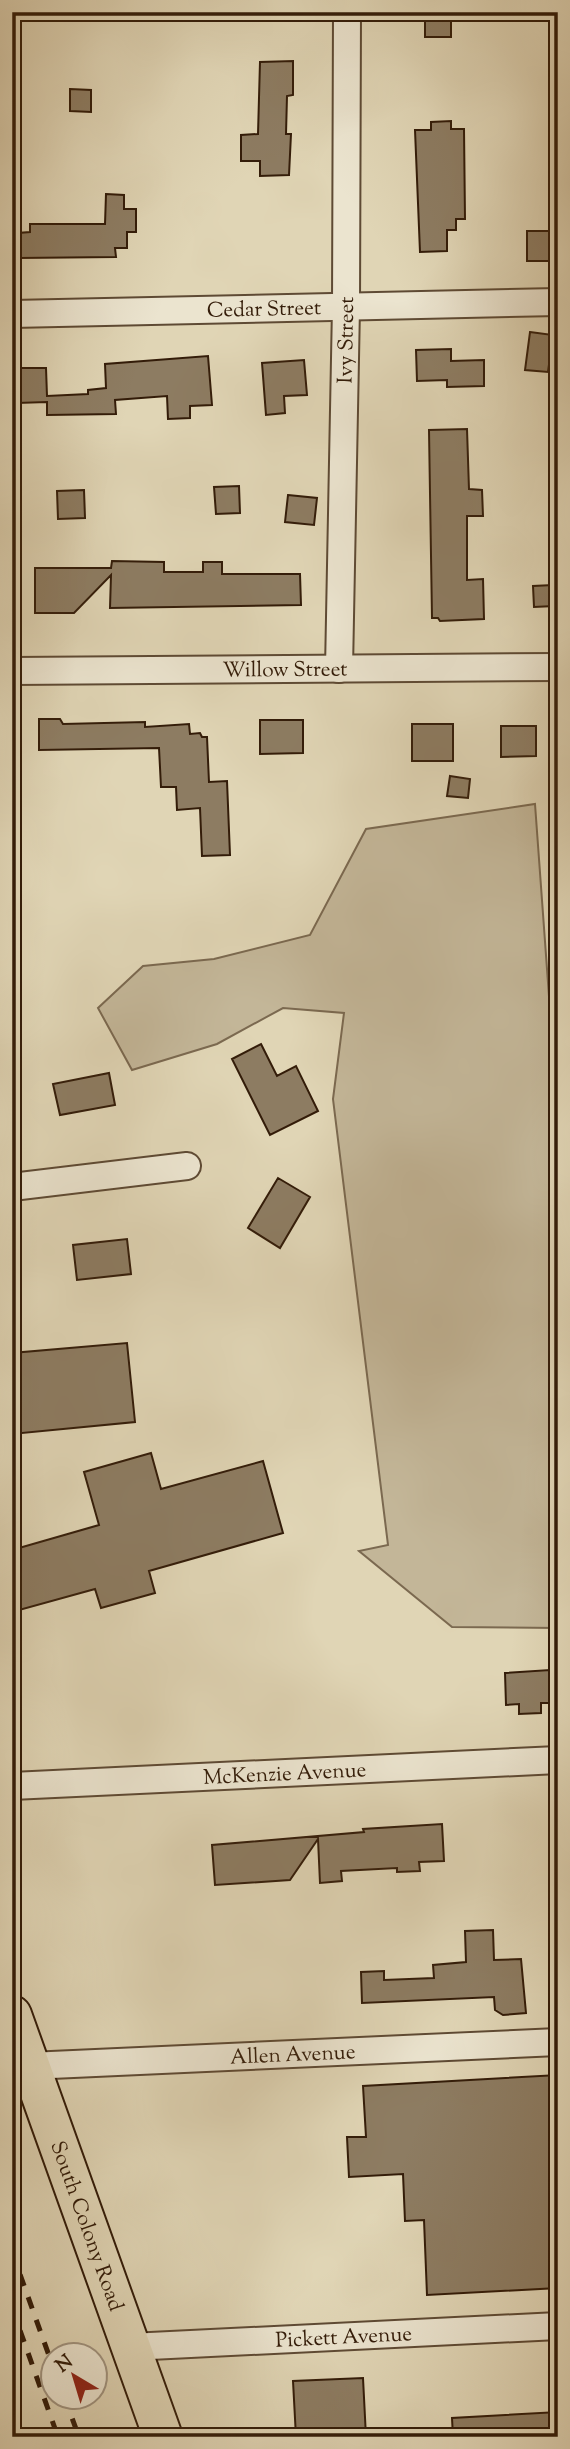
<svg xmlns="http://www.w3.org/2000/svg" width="570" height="2449" viewBox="0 0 570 2449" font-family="'Sorts Mill Goudy',serif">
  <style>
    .green { fill: #c3b698; stroke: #7b6950; stroke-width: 2 }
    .building { fill: #8d7c62; stroke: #331c09; stroke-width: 2 }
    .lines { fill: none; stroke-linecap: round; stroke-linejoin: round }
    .street-casing { stroke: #5e4a34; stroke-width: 30 }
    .primary-casing { stroke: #331c09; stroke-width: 42 }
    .street { stroke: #ebe4cf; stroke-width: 26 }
    .primary { stroke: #e0d5b5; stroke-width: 38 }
    .rail { stroke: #331c09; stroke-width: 5; stroke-dasharray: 12 12; stroke-linecap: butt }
    .labels { text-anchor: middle; stroke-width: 6; stroke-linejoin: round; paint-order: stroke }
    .street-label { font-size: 21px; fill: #331c09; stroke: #ebe4cf }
  </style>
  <rect width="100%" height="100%" fill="#e0d5b5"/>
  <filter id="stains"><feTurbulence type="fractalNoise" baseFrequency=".00286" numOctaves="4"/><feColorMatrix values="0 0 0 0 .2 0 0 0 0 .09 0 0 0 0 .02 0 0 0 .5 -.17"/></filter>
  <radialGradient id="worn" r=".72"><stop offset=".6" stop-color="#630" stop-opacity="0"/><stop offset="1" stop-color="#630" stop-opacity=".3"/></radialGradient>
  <path class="green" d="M 535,804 L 558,1120 L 558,1628 L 452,1627 L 359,1551 L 388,1545 L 333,1099 L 344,1013 L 283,1008 L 217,1044 L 132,1070 L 98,1008 L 143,966 L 214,959 L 310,935 L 366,829 Z"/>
  <path class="building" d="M 425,12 L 451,12 L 451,37 L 425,37 Z
    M 293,61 L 293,95 L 287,96 L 286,134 L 291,134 L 289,175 L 260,176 L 260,161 L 241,161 L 241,135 L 258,134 L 260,62 Z
    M 70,89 L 91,90 L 91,112 L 70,111 Z
    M 451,121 L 451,129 L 464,129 L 465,219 L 456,219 L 456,230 L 447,230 L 447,251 L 420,252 L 415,130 L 431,130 L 431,122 Z
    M 106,194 L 124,195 L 124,209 L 136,209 L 136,232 L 127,232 L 127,248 L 115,248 L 116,257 L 18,258 L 18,233 L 30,232 L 30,224 L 105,224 Z
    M 527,231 L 558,231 L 558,261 L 527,261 Z
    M 530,332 L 553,335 L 548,372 L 525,370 Z
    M 451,349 L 451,361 L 484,360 L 484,386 L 447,387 L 447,380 L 417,381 L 416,350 Z
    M 208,356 L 212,405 L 190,406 L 190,418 L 168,419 L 167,396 L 115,400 L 116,414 L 47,415 L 47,402 L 17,403 L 17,393 L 12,393 L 12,377 L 19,368 L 46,368 L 47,396 L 88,394 L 88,390 L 106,388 L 105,364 Z
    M 304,360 L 307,395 L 284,396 L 285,413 L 266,415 L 262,363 Z
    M 467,429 L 469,489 L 482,490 L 483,516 L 467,516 L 467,580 L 483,579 L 484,619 L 440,621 L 438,618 L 432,618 L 429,430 Z
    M 239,486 L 240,513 L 216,514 L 214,487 Z
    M 84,490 L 85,518 L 58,519 L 57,491 Z
    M 288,495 L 317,498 L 314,525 L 285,522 Z
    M 112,561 L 164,562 L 164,572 L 203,572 L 203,562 L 222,562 L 222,574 L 300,574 L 301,605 L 110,608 L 111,575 L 74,613 L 35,613 L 35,568 L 111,568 Z
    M 553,585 L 554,606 L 534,607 L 533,586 Z
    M 39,719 L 60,719 L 63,724 L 145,722 L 145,727 L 189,724 L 190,734 L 200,733 L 202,737 L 207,737 L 209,782 L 227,781 L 230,855 L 202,856 L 200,808 L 177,810 L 176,787 L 161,787 L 159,748 L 39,750 Z
    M 260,720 L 303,720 L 303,753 L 260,754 Z
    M 412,724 L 453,724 L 453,761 L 412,761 Z
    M 501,726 L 536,726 L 536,756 L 501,757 Z
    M 450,776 L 470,779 L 468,798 L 447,796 Z
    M 261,1044 L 277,1076 L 296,1066 L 318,1111 L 270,1135 L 232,1059 Z
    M 109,1073 L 115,1105 L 60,1115 L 53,1084 Z
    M 278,1178 L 310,1197 L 280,1248 L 248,1228 Z
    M 127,1239 L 131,1274 L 77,1280 L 73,1245 Z
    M 127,1343 L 135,1422 L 12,1434 L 12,1353 Z
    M 151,1453 L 161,1489 L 263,1461 L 283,1533 L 149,1571 L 155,1593 L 101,1608 L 95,1589 L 12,1612 L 12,1550 L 99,1525 L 84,1472 Z
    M 550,1670 L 551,1703 L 541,1703 L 541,1713 L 519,1714 L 519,1704 L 506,1705 L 505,1673 Z
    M 442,1824 L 444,1861 L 419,1862 L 420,1871 L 397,1872 L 397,1868 L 341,1871 L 342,1881 L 320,1883 L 318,1839 L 290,1880 L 215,1885 L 212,1845 L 364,1832 L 363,1829 Z
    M 493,1930 L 494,1960 L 521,1959 L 526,2013 L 503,2015 L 495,2010 L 494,1997 L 362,2003 L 361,1972 L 384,1971 L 384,1980 L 434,1978 L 433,1965 L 466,1962 L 465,1931 Z
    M 558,2075 L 558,2288 L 427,2295 L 424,2220 L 405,2221 L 403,2174 L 349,2177 L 347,2137 L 366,2137 L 363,2086 Z
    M 363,2378 L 366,2437 L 296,2437 L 293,2381 Z
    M 558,2412 L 558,2437 L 453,2437 L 452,2418 Z"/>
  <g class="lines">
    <g class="street-casing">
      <g id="street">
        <path id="s1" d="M 12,314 L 558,302"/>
        <path id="s2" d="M 339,669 L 346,307 L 347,12"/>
        <path id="s3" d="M 12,671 L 558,667"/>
        <path d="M 12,1187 L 187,1166"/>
        <path id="s4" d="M 12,1786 L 558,1760"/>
        <path id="s5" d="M 29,2066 L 558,2042"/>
        <path id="s6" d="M 130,2347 L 558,2326"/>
      </g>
    </g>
    <g class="primary-casing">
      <g id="primary">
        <path id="s7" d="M 12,2015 L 163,2437"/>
      </g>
    </g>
    <use href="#street" class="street"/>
    <use href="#primary" class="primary"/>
    <path class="rail" d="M 12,2252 L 52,2364
      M 12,2308 L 58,2437
      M 64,2396 L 79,2437"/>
  </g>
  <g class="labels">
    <g class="street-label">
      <text dy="7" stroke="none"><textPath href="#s1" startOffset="252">Cedar Street</textPath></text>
      <text dy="7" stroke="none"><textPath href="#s2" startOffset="329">Ivy Street</textPath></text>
      <text dy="7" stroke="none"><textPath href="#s3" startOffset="273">Willow Street</textPath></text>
      <text dy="7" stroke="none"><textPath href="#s4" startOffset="273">McKenzie Avenue</textPath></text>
      <text dy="7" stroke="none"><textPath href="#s5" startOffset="264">Allen Avenue</textPath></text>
      <text dy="7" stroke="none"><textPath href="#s7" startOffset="224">South Colony Road</textPath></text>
      <text dy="7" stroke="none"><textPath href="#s6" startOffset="214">Pickett Avenue</textPath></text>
    </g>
  </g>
  <rect width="570" height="2449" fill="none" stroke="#e0d5b5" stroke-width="42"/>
  <rect x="14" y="14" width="542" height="2421" fill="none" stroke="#331c09" stroke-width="3.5"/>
  <rect x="21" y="21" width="528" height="2407" fill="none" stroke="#331c09" stroke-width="2"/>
  <g transform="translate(74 2376) rotate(322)"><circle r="33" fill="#ebe4cf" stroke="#a19480" stroke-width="2"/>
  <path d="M0-5L12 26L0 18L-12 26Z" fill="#8f2418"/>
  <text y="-10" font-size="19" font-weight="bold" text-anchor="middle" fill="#331c09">N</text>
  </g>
  <rect width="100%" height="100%" filter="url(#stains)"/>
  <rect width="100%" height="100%" fill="url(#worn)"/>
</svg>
